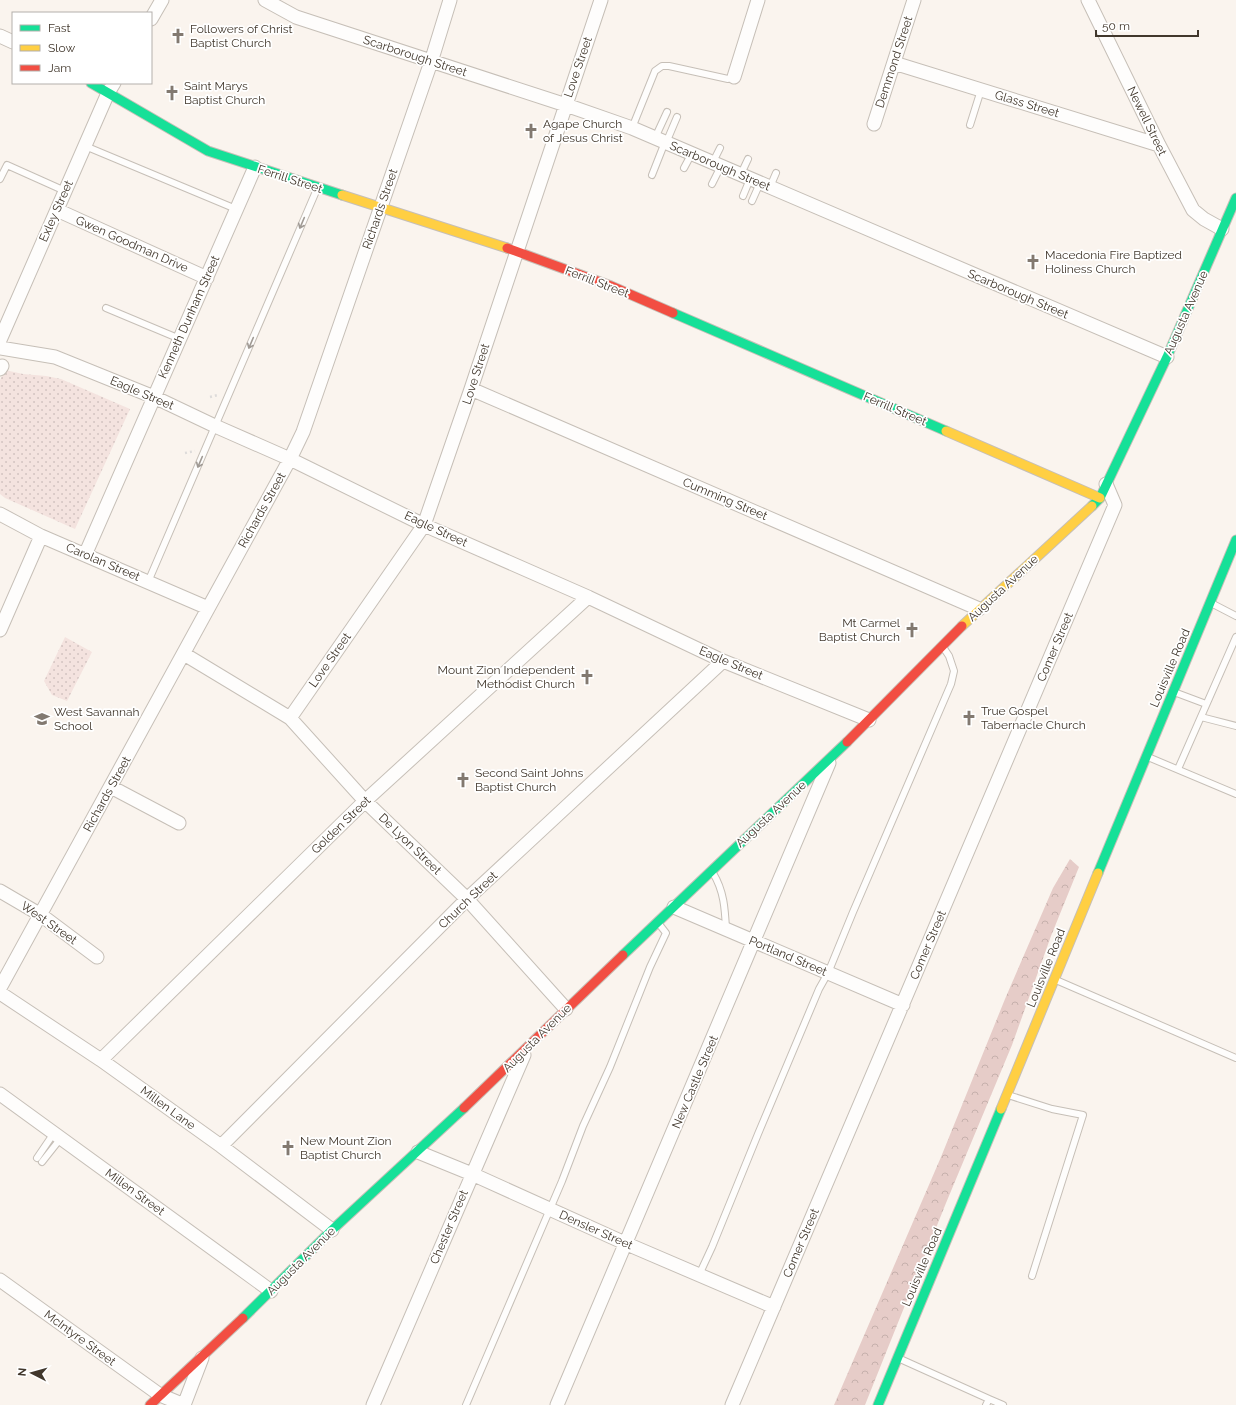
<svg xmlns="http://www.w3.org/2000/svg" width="1236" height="1405" viewBox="0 0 1236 1405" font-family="Raleway,sans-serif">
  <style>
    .grass { fill: url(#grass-dots) }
    .forest { fill: url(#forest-crowns) }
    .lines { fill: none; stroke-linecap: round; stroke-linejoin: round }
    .lane-casing { stroke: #c6bfb7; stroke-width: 8 }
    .street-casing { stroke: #c6bfb7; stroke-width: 15 }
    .fast-casing { stroke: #c6bfb7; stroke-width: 11 }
    .slow-casing { stroke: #c6bfb7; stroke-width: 11 }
    .jam-casing { stroke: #c6bfb7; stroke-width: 11 }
    .path { stroke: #dddbda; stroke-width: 2.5; stroke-dasharray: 2 3; stroke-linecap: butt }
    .lane { stroke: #fefdfc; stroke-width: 6 }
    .street { stroke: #fefdfc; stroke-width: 13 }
    .fast { stroke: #16e098; stroke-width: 9 }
    .slow { stroke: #ffcf43; stroke-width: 9 }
    .jam { stroke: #f24e42; stroke-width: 9 }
    .oneway { stroke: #a09a94 }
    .labels { text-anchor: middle; stroke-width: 3.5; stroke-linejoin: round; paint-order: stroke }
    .poi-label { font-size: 12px; fill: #41372c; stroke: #fff; text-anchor: start }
    .street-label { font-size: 12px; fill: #41372c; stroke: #fff }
  </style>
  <defs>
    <pattern id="grass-dots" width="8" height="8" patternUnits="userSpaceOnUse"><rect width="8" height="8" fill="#f4e3df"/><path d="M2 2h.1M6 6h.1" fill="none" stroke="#d2c3c0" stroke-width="1.8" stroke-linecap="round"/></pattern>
    <pattern id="forest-crowns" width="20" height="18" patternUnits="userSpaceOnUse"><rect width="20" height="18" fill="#e6ccc8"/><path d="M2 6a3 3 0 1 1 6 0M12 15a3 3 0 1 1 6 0" fill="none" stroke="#c6b0ac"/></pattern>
  </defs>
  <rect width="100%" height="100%" fill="#faf4ee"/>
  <path class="grass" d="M 5,370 L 23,374 L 46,376 L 61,379 L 130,409 L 75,529 L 5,498 L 0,494 L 0,380 Z
    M 65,637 L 92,652 L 67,701 L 52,695 L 44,681 Z"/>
  <path class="forest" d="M 1070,859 L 1079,867 L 1051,936 L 1012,1045 L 946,1203 L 865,1405 L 834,1405 L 941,1157 L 1005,999 L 1053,888 Z"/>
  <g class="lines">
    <g class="lane-casing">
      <path id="lane" d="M 970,125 L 981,90
        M 632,128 L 655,71 L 662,66 L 669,66 L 728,79 L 734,77
        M 655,138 L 667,112
        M 666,143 L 677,117
        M 85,146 L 236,209
        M 713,162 L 720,148
        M 684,168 L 692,153
        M 741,174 L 748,159
        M 652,175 L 665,142
        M 0,179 L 7,165 L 65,191
        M 712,184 L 721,166
        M 770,187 L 776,173
        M 743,196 L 750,179
        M 752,201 L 760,183
        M 106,308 L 180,339
        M 148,582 L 317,189
        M 1211,603 L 1236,616
        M 1174,692 L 1206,704
        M 1201,717 L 1236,726
        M 1148,757 L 1236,794
        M 1178,769 L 1236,637
        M 713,873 C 724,891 725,909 726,929
        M 1056,980 L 1236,1058
        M 1008,1095 L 1052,1109 L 1083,1115 L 1032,1276
        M 37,1158 L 54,1133
        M 42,1162 L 61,1138
        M 699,1275 L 712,1247 L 758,1134 L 819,989 L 828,973 L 853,912 L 951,684 L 954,671 L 949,656 L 943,647
        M 898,1358 L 989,1399 L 986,1405
        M 989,1399 L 1003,1405
        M 466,1405 L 562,1181 L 583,1126 L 610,1067 L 650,967 L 666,933 L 659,924"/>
    </g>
    <g class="street-casing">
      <path id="street" d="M 265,0 L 296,17 L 566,105 L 632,128 L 1167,357
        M 1088,0 L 1159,145 L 1193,210 L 1204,219 L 1222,229
        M 151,19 L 162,0
        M 0,36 L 13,42
        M 894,63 L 1159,145
        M 734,77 L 758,0
        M 874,124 L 914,0
        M 57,210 L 207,278
        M 0,340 L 108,93 L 114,83
        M 0,348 L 55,357 L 154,397 L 215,426 L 290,459 L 424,525 L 588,597 L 723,661 L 869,720
        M 0,369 L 2,366
        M 471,389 L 979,609
        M 0,514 L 41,536 L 208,608
        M 85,555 L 255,167
        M 0,630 L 41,536
        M 184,654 L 290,718 L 365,801 L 467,899 L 566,1009
        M 290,718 L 424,525 L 471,389 L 601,0
        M 111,787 L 179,823
        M 0,891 L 41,915 L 97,957
        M 674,907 L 903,1005
        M 0,988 L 290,459 L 303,432 L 431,62 L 450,0
        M 0,993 L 101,1060 L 221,1146 L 332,1230
        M 101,1060 L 365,801 L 588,597
        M 0,1094 L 271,1291
        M 221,1146 L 467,899 L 723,661
        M 418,1152 L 472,1174 L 627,1244 L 774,1307
        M 0,1280 L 160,1395 L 184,1405
        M 184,1405 L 202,1358
        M 373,1405 L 524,1055
        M 557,1405 L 829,763
        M 732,1405 L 1115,505 L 1106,484"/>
    </g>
    <g class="fast-casing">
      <path id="fast" d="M 91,83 L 208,151 L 342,195
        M 673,313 L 946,431
        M 1092,506 L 1100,498 L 1167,357 L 1236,198
        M 1098,873 L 1236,540
        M 623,955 L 847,742
        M 243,1318 L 332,1230 L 464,1108
        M 878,1405 L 1001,1109"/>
    </g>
    <g class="slow-casing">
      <path id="slow" d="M 342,195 L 507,248
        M 946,431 L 1100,498
        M 962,626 L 1092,506
        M 1001,1109 L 1098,873"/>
    </g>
    <g class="jam-casing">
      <path id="jam" d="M 507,248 L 611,286 L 673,313
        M 847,742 L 962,626
        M 464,1108 L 623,955
        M 150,1405 L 243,1318"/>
    </g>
    <path class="path" d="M 210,397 L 218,395
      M 185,453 L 195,451"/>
    <use href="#lane" class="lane"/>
    <use href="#street" class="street"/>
    <use href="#fast" class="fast"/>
    <use href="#slow" class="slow"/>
    <use href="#jam" class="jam"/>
  </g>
  <defs><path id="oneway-shaft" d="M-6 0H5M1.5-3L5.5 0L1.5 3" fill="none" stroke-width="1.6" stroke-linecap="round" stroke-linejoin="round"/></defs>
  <g class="oneway">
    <use href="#oneway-shaft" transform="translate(302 223) rotate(113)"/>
    <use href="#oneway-shaft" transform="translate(251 343) rotate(113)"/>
    <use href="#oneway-shaft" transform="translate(200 462) rotate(113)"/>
  </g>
  <defs>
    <g id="church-bare" transform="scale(1.2)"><path d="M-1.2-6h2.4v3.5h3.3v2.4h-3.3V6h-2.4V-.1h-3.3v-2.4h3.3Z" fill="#827970" stroke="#fff" stroke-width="2.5" paint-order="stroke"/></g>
    <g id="school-bare" transform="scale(1.2)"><path d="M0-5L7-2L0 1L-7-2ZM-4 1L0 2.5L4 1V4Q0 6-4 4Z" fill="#827970" stroke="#fff" stroke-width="2.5" paint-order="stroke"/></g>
  </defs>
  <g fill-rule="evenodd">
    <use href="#church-bare" x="178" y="36"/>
    <use href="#church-bare" x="172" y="93"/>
    <use href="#church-bare" x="531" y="131"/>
    <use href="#church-bare" x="1033" y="262"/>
    <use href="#church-bare" x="912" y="630"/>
    <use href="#church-bare" x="587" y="677"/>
    <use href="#church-bare" x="969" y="718"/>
    <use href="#school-bare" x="42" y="719"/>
    <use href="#church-bare" x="463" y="780"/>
    <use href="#church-bare" x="288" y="1148"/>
  </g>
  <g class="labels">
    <g class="poi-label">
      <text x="190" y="33">Followers of Christ<tspan x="190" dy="14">Baptist Church</tspan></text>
      <text x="184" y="90">Saint Marys<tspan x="184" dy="14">Baptist Church</tspan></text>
      <text x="543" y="128">Agape Church<tspan x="543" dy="14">of Jesus Christ</tspan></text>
      <text x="1045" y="259">Macedonia Fire Baptized<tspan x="1045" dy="14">Holiness Church</tspan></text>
      <text x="900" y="627" text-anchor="end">Mt Carmel<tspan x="900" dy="14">Baptist Church</tspan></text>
      <text x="575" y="674" text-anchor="end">Mount Zion Independent<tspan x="575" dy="14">Methodist Church</tspan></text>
      <text x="981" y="715">True Gospel<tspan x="981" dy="14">Tabernacle Church</tspan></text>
      <text x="54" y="716">West Savannah<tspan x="54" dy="14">School</tspan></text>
      <text x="475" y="777">Second Saint Johns<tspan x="475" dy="14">Baptist Church</tspan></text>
      <text x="300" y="1145">New Mount Zion<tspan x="300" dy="14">Baptist Church</tspan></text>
    </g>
    <g class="street-label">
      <text transform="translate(415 56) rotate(18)" y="4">Scarborough Street</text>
      <text transform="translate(894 62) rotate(-72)" y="4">Demmond Street</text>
      <text transform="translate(578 67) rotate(-71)" y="4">Love Street</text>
      <text transform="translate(1027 104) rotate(17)" y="4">Glass Street</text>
      <text transform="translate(1147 121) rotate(64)" y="4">Newell Street</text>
      <text transform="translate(720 166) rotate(23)" y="4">Scarborough Street</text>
      <text transform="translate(290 179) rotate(18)" y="4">Ferrill Street</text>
      <text transform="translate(380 209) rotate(-71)" y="4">Richards Street</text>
      <text transform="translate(56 211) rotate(-66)" y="4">Exley Street</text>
      <text transform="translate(132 244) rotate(24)" y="4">Gwen Goodman Drive</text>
      <text transform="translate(597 282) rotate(21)" y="4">Ferrill Street</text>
      <text transform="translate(1018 294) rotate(23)" y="4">Scarborough Street</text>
      <text transform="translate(1186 313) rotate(-66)" y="4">Augusta Avenue</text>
      <text transform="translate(189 317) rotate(-66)" y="4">Kenneth Dunham Street</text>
      <text transform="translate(476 374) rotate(-72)" y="4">Love Street</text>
      <text transform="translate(142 393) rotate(23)" y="4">Eagle Street</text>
      <text transform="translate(895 409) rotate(23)" y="4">Ferrill Street</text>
      <text transform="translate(725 499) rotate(23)" y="4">Cumming Street</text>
      <text transform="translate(262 510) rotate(-61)" y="4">Richards Street</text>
      <text transform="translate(436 529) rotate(25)" y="4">Eagle Street</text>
      <text transform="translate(103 562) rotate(23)" y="4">Carolan Street</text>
      <text transform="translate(1003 588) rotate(-43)" y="4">Augusta Avenue</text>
      <text transform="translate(1055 647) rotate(-67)" y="4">Comer Street</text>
      <text transform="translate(330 660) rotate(-55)" y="4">Love Street</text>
      <text transform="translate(731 663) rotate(23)" y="4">Eagle Street</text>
      <text transform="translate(1170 668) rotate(-67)" y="4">Louisville Road</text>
      <text transform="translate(107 794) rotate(-61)" y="4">Richards Street</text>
      <text transform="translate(771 814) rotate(-43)" y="4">Augusta Avenue</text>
      <text transform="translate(341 825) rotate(-44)" y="4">Golden Street</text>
      <text transform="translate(410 844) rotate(44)" y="4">De Lyon Street</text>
      <text transform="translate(468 900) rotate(-44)" y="4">Church Street</text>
      <text transform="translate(49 923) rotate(35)" y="4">West Street</text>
      <text transform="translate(928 945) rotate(-67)" y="4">Comer Street</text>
      <text transform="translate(788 956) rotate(23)" y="4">Portland Street</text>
      <text transform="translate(1046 968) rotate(-68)" y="4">Louisville Road</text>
      <text transform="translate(537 1038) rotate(-45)" y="4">Augusta Avenue</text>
      <text transform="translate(695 1082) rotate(-67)" y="4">New Castle Street</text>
      <text transform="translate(168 1108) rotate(36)" y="4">Millen Lane</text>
      <text transform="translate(135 1192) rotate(36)" y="4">Millen Street</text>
      <text transform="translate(449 1227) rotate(-67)" y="4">Chester Street</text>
      <text transform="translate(596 1230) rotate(24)" y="4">Densler Street</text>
      <text transform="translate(801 1243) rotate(-67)" y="4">Comer Street</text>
      <text transform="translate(301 1261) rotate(-45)" y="4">Augusta Avenue</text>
      <text transform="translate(922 1267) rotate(-67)" y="4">Louisville Road</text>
      <text transform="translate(80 1338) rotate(36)" y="4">McIntyre Street</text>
    </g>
  </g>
  <rect x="12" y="12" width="140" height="72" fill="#ffffff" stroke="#b3afab"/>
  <rect x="20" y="25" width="20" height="6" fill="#16e098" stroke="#b3afab"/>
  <text x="48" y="32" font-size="12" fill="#41372c">Fast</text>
  <rect x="20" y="45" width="20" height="6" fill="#ffcf43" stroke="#b3afab"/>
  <text x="48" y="52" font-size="12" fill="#41372c">Slow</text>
  <rect x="20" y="65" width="20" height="6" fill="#f24e42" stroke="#b3afab"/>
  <text x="48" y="72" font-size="12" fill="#41372c">Jam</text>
  <g transform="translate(32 1373) rotate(276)" stroke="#ffffff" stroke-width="3" paint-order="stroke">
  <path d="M0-3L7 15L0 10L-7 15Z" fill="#41372c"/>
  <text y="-6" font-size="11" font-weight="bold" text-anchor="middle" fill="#41372c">N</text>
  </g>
  <path d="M1096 30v6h102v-6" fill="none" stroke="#41372c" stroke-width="2"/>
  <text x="1102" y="30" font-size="12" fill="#41372c" stroke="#ffffff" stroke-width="3" paint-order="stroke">50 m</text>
</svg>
